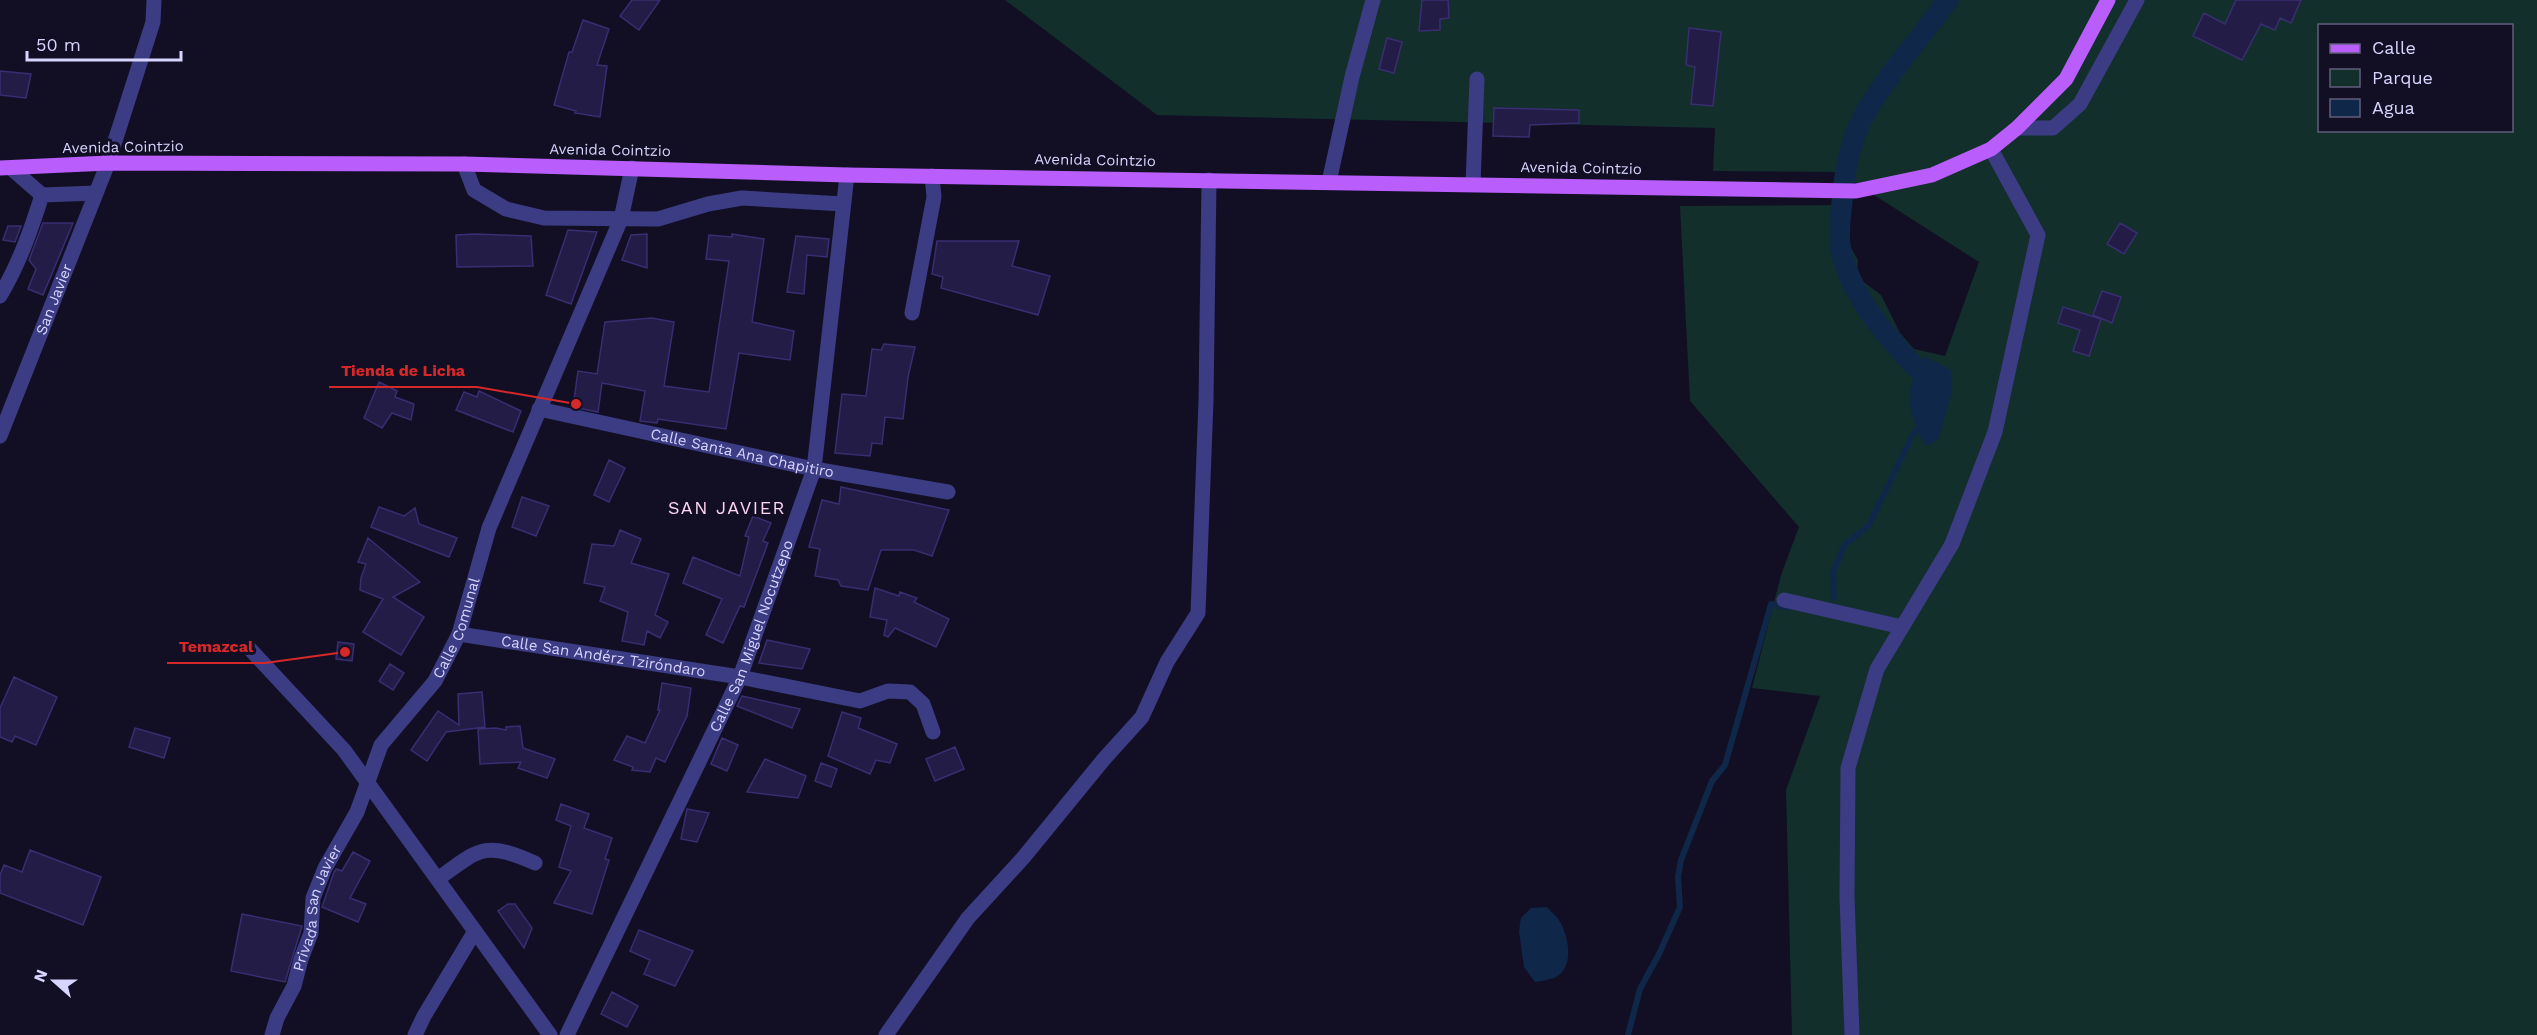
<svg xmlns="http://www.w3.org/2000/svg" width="2537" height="1035" viewBox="0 0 2537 1035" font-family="'Work Sans',sans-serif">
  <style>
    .green { fill: #122f2c; fill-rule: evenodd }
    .water { fill: #0f2849 }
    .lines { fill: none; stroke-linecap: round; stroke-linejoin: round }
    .stream { stroke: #0f2849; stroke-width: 6 }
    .canal { stroke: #0f2849; stroke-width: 21 }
    .building { fill: #221c46; stroke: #382e71; stroke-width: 1.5 }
    .minor { stroke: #3b3c83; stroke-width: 15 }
    .major { stroke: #b95dfc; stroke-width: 15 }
    .labels { text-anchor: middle; stroke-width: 6; stroke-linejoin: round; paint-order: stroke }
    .street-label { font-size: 15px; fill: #d7d4fe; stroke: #120f25 }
    .quarter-label { font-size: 18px; letter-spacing: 1.5px; fill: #fed6f2; stroke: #120f25 }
    .leader { fill: none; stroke: #d62828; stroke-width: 2 }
    .callout-dot { fill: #d62828; stroke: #120f25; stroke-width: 2 }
    .callout-label { font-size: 16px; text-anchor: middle; font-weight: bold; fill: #d62828; stroke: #120f25; stroke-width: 6; stroke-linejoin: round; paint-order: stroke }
  </style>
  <rect width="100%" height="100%" fill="#120f25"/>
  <path class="green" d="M 1005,0 L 2537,0 L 2537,1035 L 1792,1035 L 1786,790 L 1820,696 L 1752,688 L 1781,575 L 1799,527 L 1690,401 L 1680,206 L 1851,205 L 1847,241 L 1858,260 L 1857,277 L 1881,295 L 1900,333 L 1914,349 L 1945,356 L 1979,262 L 1838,172 L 1713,171 L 1715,128 L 1157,115 ZM 2320,26 L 2512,26 L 2512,130 L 2320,130 Z"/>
  <path class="water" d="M 1926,357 L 1951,370 L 1952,393 L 1938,440 L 1926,446 C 1907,418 1902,383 1926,357 Z
    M 1547,907 C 1551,912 1557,916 1560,922 C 1569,937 1575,969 1554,978 C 1548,980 1541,981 1535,982 L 1524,967 L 1519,931 L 1521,918 L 1531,908 Z"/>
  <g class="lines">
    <path class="stream" d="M 1834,598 L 1833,573 L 1844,546 L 1869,525 L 1915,430
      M 1628,1035 L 1640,989 L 1659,954 L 1680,907 L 1678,877 L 1681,860 L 1712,781 L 1725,765 L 1771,604 L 1788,608"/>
    <path class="canal" d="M 1916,368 C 1884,333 1848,293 1840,245 C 1838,229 1841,210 1843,194 C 1845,169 1850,143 1862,119 C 1885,77 1920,39 1948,0"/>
  </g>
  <path class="building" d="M 632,0 L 660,0 L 639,30 L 620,16 Z
    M 1422,0 L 1448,0 L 1449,18 L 1440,19 L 1440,30 L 1419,31 Z
    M 2236,0 L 2301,0 L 2291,23 L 2280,18 L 2275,30 L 2261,24 L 2242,60 L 2193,36 L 2204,13 L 2225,24 Z
    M 583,20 L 609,29 L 597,65 L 607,66 L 600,117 L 575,113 L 576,111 L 554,105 L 569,52 L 572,52 Z
    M 1689,28 L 1721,32 L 1713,106 L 1691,104 L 1695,67 L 1686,65 Z
    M 1387,38 L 1402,42 L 1394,73 L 1379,69 Z
    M 0,71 L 31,74 L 26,98 L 0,95 Z
    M 1494,108 L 1579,110 L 1579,123 L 1530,125 L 1529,137 L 1493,136 Z
    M 43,223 L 73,223 L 43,295 L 28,289 L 36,269 L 29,260 Z
    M 2120,223 L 2137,233 L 2124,254 L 2107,244 Z
    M 8,226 L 21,226 L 15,242 L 3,240 Z
    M 568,230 L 597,232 L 571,304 L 546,295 Z
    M 475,234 L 531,236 L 533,266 L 457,267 L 456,235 Z
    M 647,234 L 647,268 L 622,260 L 631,235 Z
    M 732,234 L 764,239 L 752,322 L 794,331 L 790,360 L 739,353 L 726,429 L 658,419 L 657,423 L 640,421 L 645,391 L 602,383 L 598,412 L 573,407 L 578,371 L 597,374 L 605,322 L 652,318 L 674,322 L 664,386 L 709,392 L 729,261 L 706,259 L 709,235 L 732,237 Z
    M 796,236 L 829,239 L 827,257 L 807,255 L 804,294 L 787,292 Z
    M 937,241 L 1019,241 L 1012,266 L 1050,276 L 1038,315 L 941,288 L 943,277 L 932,274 Z
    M 2102,291 L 2121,297 L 2112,323 L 2093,315 Z
    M 2063,307 L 2101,319 L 2089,356 L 2073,351 L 2080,330 L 2058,323 Z
    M 884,344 L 915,347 L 908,377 L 903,419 L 885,417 L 882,444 L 872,443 L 870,456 L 835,453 L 842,394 L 866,396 L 872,349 L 881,350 Z
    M 379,382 L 397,391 L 395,397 L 414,404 L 411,420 L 392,413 L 382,428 L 364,418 Z
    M 479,391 L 521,411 L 513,432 L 456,410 L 464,392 L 477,397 Z
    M 609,460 L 625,468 L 609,502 L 594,495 Z
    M 841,487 L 949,510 L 932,556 L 914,550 L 881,550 L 868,590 L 841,586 L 838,580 L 815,576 L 820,549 L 809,547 L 822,500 L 839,504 Z
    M 522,497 L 549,506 L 536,536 L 512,527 Z
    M 379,507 L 404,516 L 415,508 L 419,524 L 457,538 L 449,557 L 371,527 Z
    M 753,516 L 771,523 L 763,541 L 768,543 L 744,607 L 740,606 L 723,643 L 706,635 L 722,599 L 683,583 L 693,557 L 740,576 L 749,537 L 745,536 Z
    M 620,530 L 641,539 L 631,563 L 669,574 L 655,615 L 668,622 L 660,638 L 647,631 L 644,645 L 622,641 L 628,612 L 600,601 L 605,587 L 584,583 L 592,544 L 614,546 Z
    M 368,538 L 420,582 L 393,597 L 424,617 L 401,655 L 363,632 L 383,599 L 360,590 L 361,578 L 366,564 L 358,562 Z
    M 875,588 L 899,596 L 900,592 L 917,598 L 914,602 L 949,619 L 936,647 L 895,628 L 888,637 L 884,635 L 887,620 L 870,617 Z
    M 767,640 L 810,649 L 802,669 L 759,663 Z
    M 338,642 L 354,644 L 352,661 L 336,659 Z
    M 390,664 L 404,673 L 393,690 L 379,681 Z
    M 14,677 L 57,697 L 36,745 L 15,736 L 12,742 L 0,737 L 0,708 Z
    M 662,683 L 691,688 L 687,716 L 665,762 L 656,758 L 650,772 L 632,770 L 633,767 L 614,760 L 627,736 L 645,743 L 660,710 L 658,710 Z
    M 482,692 L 485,727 L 446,732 L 427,761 L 411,750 L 438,711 L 459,725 L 458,694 Z
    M 742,696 L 800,709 L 792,728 L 737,706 Z
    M 842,712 L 861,718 L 858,728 L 897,744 L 890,763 L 876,760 L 870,774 L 828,756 Z
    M 520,726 L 523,748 L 555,759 L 547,778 L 518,768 L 521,762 L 480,764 L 478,729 L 496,728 L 506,730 L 506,727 Z
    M 135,728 L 170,738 L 164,758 L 129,747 Z
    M 722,738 L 738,745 L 727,771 L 711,764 Z
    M 955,747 L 964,769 L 935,781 L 926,759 Z
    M 765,759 L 806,776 L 798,798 L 747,792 Z
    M 821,763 L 837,769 L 831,787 L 815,781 Z
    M 561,804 L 589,814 L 584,828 L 612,838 L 605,859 L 609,860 L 592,914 L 554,903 L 571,871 L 559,867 L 571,826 L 556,820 Z
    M 687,809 L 709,813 L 697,842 L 681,839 Z
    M 30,850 L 101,877 L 83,925 L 0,893 L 0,875 L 4,865 L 22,872 Z
    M 353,852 L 370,861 L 350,898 L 366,904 L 358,922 L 322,907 L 334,872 L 336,869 L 342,871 Z
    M 508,904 L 515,904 L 532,928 L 524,948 L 498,911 Z
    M 242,914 L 302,926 L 285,982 L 231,971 Z
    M 639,930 L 693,951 L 675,986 L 644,974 L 650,960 L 630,951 Z
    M 612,992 L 638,1006 L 627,1027 L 601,1014 Z"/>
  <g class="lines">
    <g class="minor">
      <path d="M 2017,128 L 2053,128 L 2080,104 L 2137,0"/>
      <path d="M 464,164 L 474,190 L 506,209 L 544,218 L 658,219 L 708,204 L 742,198 L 843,204"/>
      <path d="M 11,168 L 42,195"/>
      <path d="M 1329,182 L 1352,77 L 1373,0"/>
      <path d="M 1473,184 L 1477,79"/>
      <path d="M 0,296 C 19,264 31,230 42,195 L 96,193"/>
      <path d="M 912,313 L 934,197 L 932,176"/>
      <path id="s1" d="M 539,409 L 814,469 L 948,492"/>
      <path id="s2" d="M 0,436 L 108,163 L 153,22 L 154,0"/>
      <path d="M 1784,600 L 1902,627"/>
      <path id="s3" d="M 459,634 L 740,677 L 860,701 L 888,691 L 910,692 L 923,704 L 933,732"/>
      <path d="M 249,648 L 344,750 L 550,1035"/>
      <path d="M 438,879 C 480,848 485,841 535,863"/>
      <path id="s4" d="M 272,1035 L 277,1018 L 294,986 L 301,959 L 311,933 L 313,898 L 325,868 L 357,812 L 381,745 L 435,681 L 459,634 L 489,528 L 621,219 L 632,168"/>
      <path d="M 415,1035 L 424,1016 L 475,931"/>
      <path id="s5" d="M 567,1035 L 740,677 L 814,469 L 847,175"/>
      <path d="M 886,1035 L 968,918 L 1023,858 L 1104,759 L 1142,717 L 1167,662 L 1198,613 L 1206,401 L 1209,180"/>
      <path d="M 1852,1035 L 1847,897 L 1848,768 L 1877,669 L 1952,544 L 1995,432 L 2038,235 L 1991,149"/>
    </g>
    <path class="major" d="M 0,168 L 108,163 L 464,164 L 847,175 L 1856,191 L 1932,175 L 1991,149 L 2017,128 L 2066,79 L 2108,0"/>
  </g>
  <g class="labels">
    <g class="street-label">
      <text transform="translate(123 147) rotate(-1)" y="5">Avenida Cointzio</text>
      <text transform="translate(610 150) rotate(1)" y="5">Avenida Cointzio</text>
      <text transform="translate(1095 160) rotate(1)" y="5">Avenida Cointzio</text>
      <text transform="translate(1581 168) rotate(1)" y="5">Avenida Cointzio</text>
      <text dy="5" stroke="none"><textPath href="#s2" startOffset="147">San Javier</textPath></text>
      <text dy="5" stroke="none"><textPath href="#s1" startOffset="208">Calle Santa Ana Chapitiro</textPath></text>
      <text dy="5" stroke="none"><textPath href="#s4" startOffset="454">Calle Comunal</textPath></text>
      <text dy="5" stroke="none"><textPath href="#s5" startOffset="440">Calle San Miguel Nocutzepo</textPath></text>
      <text dy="5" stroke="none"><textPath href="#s3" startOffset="146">Calle San Andérz Tziróndaro</textPath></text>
      <text dy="5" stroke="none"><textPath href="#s4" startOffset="136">Privada San Javier</textPath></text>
    </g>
    <g class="quarter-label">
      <text x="727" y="514">SAN JAVIER</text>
    </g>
  </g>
  <path class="leader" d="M576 404L477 387H329M345 652L265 663H167"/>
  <g class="callout-dot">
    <circle cx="576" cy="404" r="6"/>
    <circle cx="345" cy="652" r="6"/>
  </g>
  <g class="callout-label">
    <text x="403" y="376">Tienda de Licha</text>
    <text x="216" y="652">Temazcal</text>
  </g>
  <rect x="2318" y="24" width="195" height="108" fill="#120f25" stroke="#615e7c" stroke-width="1.5"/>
  <rect x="2330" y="44" width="30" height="9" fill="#b95dfc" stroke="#615e7c" stroke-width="1.5"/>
  <text x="2372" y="54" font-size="18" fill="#d7d4fe">Calle</text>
  <rect x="2330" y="69" width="30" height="18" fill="#122f2c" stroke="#615e7c" stroke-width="1.5"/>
  <text x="2372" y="84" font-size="18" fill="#d7d4fe">Parque</text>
  <rect x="2330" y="99" width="30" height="18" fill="#0f2849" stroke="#615e7c" stroke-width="1.5"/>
  <text x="2372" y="114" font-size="18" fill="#d7d4fe">Agua</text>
  <g transform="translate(54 981) rotate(291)" stroke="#120f25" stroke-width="4.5" paint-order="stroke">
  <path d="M0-4.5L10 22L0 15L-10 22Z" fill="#d7d4fe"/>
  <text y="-9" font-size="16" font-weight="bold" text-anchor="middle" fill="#d7d4fe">N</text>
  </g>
  <path d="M27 51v9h154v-9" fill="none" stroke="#d7d4fe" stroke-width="3"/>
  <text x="36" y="51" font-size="18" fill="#d7d4fe" stroke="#120f25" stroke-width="4.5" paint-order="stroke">50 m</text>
</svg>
